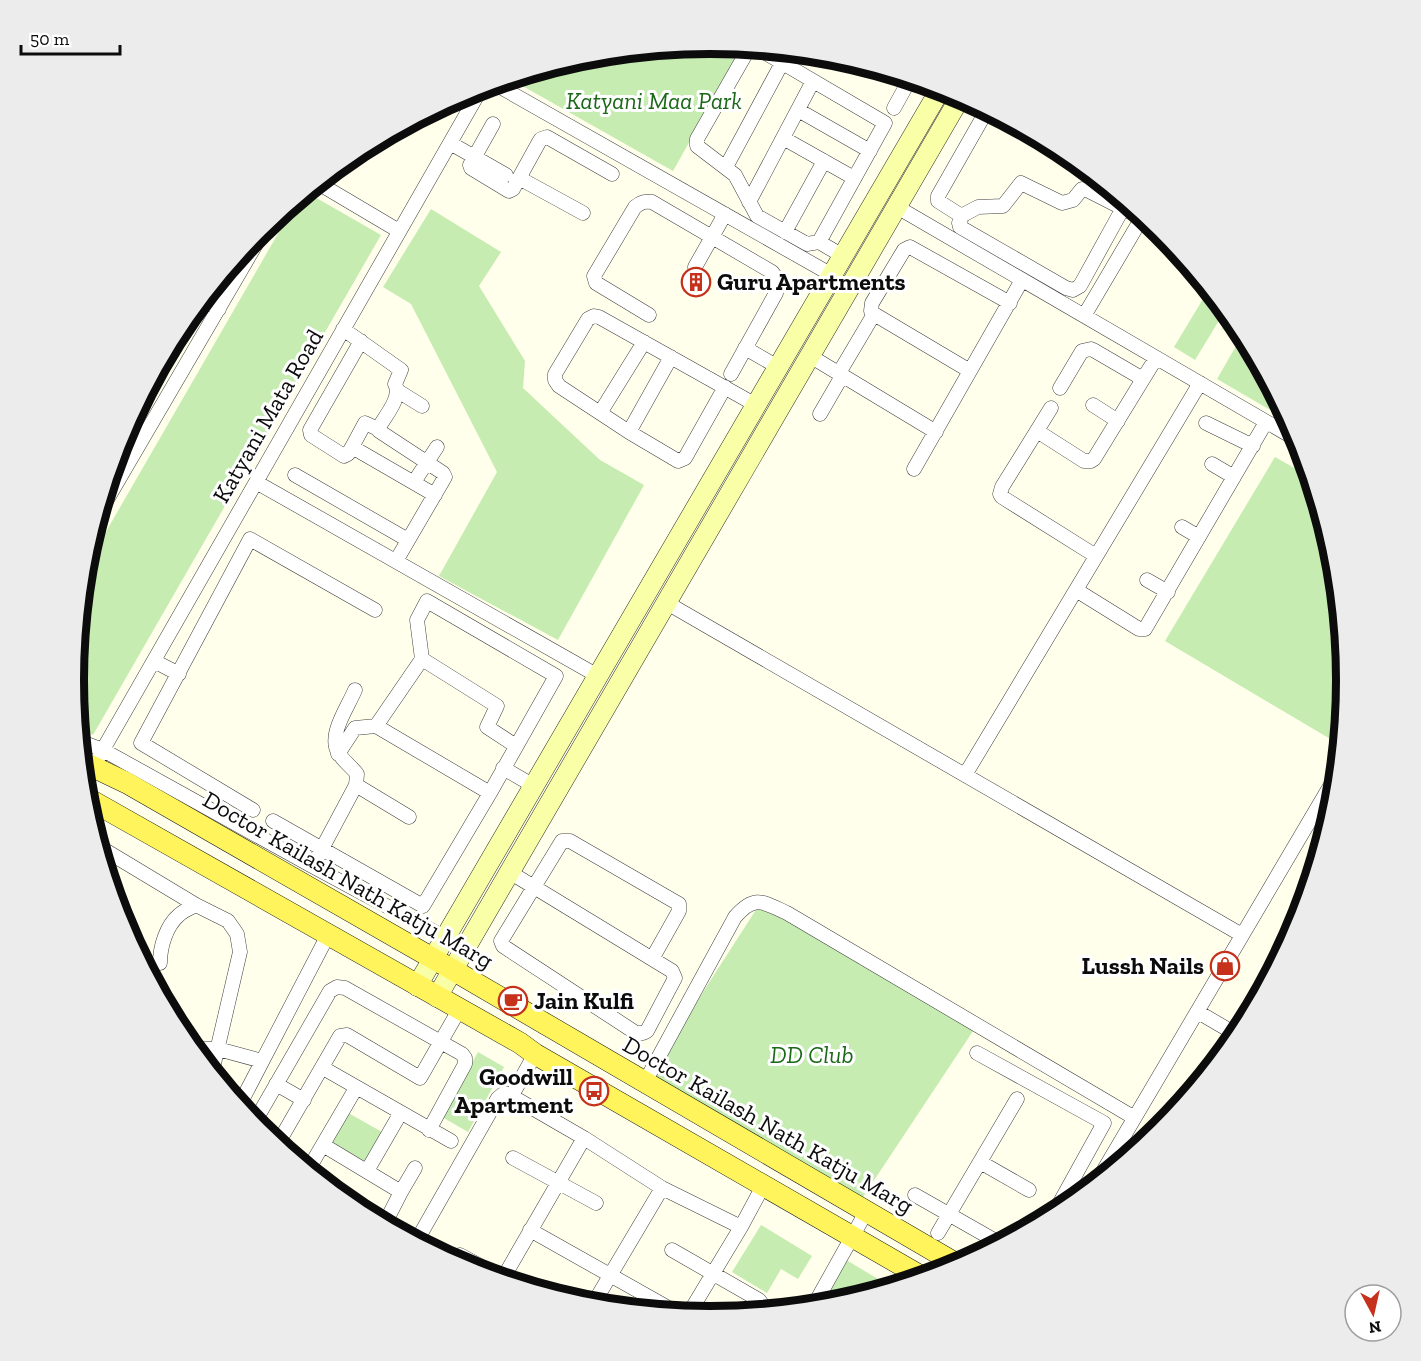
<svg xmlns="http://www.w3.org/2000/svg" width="1421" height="1361" viewBox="0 0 1421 1361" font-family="'Zilla Slab',serif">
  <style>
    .green { fill: #c6ecb2 }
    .pitch { fill: #dbf2c5 }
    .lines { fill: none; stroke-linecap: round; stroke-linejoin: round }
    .street-casing { stroke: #3f3f3f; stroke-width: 15 }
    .secondary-casing { stroke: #2e2e2e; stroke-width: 21 }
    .primary-casing { stroke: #1d1d1d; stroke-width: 22 }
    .street { stroke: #fff; stroke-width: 14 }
    .secondary { stroke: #f9ffa6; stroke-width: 20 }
    .primary { stroke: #fff45b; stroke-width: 21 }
    .labels { text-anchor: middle; stroke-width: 6; stroke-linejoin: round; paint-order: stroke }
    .park-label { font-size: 24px; font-style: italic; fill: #1b6818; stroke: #fff }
    .poi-label { font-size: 24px; font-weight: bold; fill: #0c0c0c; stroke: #fff; text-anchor: start }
    .street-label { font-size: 24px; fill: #0c0c0c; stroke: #fff }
    .rim { fill: none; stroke: #0c0c0c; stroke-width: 8 }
  </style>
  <rect width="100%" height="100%" fill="#ffffeb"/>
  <path class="green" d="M 711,44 L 743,47 L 673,171 L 512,80 L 587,56 Z
    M 306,192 L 381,235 L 93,735 L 78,726 L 74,680 L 85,568 L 298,199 Z
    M 431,209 L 501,252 L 479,286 L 525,361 L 523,388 L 600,460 L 644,485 L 558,640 L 439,576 L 497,472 L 411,304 L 383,287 Z
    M 1209,289 L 1226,309 L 1195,360 L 1174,347 Z
    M 1236,346 L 1257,358 L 1291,422 L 1217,379 Z
    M 1275,457 L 1312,478 L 1335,557 L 1347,681 L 1344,720 L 1332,740 L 1165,641 Z
    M 761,902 L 977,1025 L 857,1206 L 645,1082 Z
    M 478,1052 L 504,1067 L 468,1132 L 442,1117 Z
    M 345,1111 L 382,1132 L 362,1165 L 326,1144 Z
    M 761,1225 L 812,1256 L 798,1279 L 781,1269 L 767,1293 L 732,1272 Z
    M 843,1258 L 893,1288 L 834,1305 L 817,1307 Z"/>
  <path class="pitch" d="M 1230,314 L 1240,327 L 1251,346 L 1221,329 Z"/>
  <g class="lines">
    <g class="street-casing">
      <path id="street" d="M 757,48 L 885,123 L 819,242 L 843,256
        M 757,48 L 748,50 L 697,139 L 697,146 L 735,175 L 757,216 L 807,244 L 819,242
        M 495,84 L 832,275
        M 894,108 L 910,79
        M 798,110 L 870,151
        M 987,110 L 938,196 L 938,201 L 960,215 L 963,215 L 978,207 L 1003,206 L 1021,183 L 1062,203 L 1073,200 L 1082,189 L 1087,190 L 1142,218
        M 493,124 L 470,165 L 471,168 L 509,191 L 513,189 L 539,142 L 541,139 L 547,137 L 612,174
        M 783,138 L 854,178
        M 450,143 L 506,175
        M 726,167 L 782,63
        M 519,178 L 583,213
        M 318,183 L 399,231
        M 749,202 L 813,81
        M 897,207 L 1301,442
        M 963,215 L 959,223 L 960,227 L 1066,288 L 1073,290 L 1080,286 L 1123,208
        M 785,232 L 824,161
        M 695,267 L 725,214
        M 203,300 L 219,309
        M 649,315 L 596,283 L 594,276 L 635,207 C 641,202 645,201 652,202 L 772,272 C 778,279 778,284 776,293 L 731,374
        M 1084,316 L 1143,216
        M 343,329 L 401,370 L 395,384 C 402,397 386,415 379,427 L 379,431 L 443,473 L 445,477 L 396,561
        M 361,341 L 310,430 L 311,435 L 344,456 L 348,454 L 352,447 L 435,495
        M 745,348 L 778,367
        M 810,356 L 936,432
        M 970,371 L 874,314 L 871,311 L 872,303 L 904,250 L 910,247 L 1010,303
        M 839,373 L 874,314
        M 725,387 L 685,458 L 678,461 L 629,432 L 559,386 L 555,380 L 555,374 L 588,319 L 594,316 L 599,317 L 756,405
        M 1060,388 L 1082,351 L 1091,349 L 1095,351 L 1143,379
        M 398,391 L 422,406
        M 1093,405 L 1118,421
        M 1051,408 L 1002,487 L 1000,494 L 1002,497 L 1096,556
        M 600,413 L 644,342
        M 820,414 L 842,376
        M 1206,423 L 1253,446
        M 1037,431 L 1084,461 L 1091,461 L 1094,459 L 1156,358
        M 629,432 L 671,357
        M 352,447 L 365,423 L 378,429
        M 1212,464 L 1234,477
        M 914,469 L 1022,280
        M 295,475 L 408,540
        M 256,482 L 598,676
        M 414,482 L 437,447
        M 98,515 L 269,222
        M 1182,527 L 1199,537
        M 1147,580 L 1168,592
        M 1076,590 L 1139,629 L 1145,629 L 1266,422
        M 667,603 L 1242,935
        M 422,659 L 497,706 L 487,727 L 516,746
        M 154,661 L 179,674
        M 376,726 L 422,659 L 417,620 L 427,601 L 556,676 L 490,793
        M 79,741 L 103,750 L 312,866 L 446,938
        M 93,767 L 482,87
        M 503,768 L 534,786
        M 965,775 L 1200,383
        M 356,785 L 409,817
        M 253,810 L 141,743 L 250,539 L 375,610
        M 273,821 L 423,906 L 490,793 L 376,726 L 355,728 L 338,754
        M 98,846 L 196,905 L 228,921 L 237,934 L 240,952 L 212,1072
        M 317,858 L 356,785 L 357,774 C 351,766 342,760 338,752 C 328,734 348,707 355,690
        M 511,873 L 672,971 L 675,978 L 647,1031 L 643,1033 L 636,1033 L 503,946 L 501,941 L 562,841 L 570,841 L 679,904 L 679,911 L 652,959
        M 143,964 L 160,963 C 160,947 166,926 179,915 C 183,911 190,908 196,905
        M 1198,1012 L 1239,1036
        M 192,1048 L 218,1049 L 262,1061
        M 977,1053 L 1104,1123 L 1052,1217
        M 323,1068 L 451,1141
        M 645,1082 L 735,917 C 755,894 763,902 787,913 L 1133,1117
        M 276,1084 L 304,1100
        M 511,1097 L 535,1054
        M 239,1106 L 328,935
        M 254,1123 L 330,991 L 337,987 L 345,988 L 462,1054 L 465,1058 L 465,1064 L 429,1130
        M 277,1145 L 340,1036 L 347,1035 L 420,1078 L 459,1010
        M 323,1145 L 401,1192 L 384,1225
        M 513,1158 L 596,1203
        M 980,1162 L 1029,1190
        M 308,1170 L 356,1088
        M 367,1171 L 400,1114
        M 1095,1185 L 1339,771
        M 401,1192 L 415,1168
        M 915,1195 L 1001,1244
        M 741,1227 L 763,1186
        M 530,1230 L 681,1315
        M 938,1233 L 1017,1099
        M 416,1242 L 498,1098 L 503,1094 L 508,1094 L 584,1138 L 662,1188 L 741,1227 L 688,1315
        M 672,1250 L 759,1300 L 762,1304 L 760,1313
        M 460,1255 L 510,1282
        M 502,1280 L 584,1138
        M 592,1306 L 662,1188
        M 813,1307 L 866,1212"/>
    </g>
    <g class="secondary-casing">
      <path id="secondary" d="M 417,986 L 941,88
        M 437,997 L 961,96"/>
    </g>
    <g class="primary-casing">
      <path id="primary" d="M 81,761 L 127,783 L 453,970 L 960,1266
        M 85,797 L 520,1043 L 535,1054 L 924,1278"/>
    </g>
    <use href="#street" class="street"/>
    <use href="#secondary" class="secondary"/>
    <use href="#primary" class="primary"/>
  </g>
  <defs>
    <g id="building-ring" transform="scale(1.5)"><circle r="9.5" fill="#fff" stroke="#c5311b" stroke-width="1.5"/><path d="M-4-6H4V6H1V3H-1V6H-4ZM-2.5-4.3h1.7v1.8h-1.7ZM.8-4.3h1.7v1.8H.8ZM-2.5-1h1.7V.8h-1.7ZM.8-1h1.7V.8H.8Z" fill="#c5311b"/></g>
    <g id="shop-ring" transform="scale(1.5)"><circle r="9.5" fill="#fff" stroke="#c5311b" stroke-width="1.5"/><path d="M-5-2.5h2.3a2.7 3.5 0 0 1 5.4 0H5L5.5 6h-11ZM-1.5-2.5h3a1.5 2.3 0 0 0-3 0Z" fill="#c5311b"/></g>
    <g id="cafe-ring" transform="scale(1.5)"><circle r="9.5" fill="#fff" stroke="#c5311b" stroke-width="1.5"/><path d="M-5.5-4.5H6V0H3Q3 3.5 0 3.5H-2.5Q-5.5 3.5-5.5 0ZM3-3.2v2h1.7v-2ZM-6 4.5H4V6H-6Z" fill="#c5311b"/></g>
    <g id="bus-ring" transform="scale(1.5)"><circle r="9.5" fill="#fff" stroke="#c5311b" stroke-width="1.5"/><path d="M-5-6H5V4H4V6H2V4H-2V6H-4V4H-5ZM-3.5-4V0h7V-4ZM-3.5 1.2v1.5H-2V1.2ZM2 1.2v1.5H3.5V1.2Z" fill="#c5311b"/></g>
  </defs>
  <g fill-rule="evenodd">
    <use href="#building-ring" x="696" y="282"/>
    <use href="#shop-ring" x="1225" y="966"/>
    <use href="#cafe-ring" x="513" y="1001"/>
    <use href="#bus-ring" x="594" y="1091"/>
  </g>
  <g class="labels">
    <g class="park-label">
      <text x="654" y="109">Katyani Maa Park</text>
      <text x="812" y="1063">DD Club</text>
    </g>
    <g class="poi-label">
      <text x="717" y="290">Guru Apartments</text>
      <text x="1204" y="974" text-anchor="end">Lussh Nails</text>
      <text x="534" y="1009">Jain Kulfi</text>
      <text x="573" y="1085" text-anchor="end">Goodwill<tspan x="573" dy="28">Apartment</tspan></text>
    </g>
    <g class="street-label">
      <text transform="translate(268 416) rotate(-60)" y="8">Katyani Mata Road</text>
      <text transform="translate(348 880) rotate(30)" y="8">Doctor Kailash Nath Katju Marg</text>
      <text transform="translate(768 1125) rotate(30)" y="8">Doctor Kailash Nath Katju Marg</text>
    </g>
  </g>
  <path d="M0 0H1421V1361H0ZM84 680a626 626 0 1 1 1252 0a626 626 0 1 1-1252 0Z" fill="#ececec" fill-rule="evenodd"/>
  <path class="rim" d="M84 680a626 626 0 1 1 1252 0a626 626 0 1 1-1252 0Z"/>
  <g transform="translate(1373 1313) rotate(172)"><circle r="28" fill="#ffffff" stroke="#9e9e9e" stroke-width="1.5"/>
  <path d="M0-4.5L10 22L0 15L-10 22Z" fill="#c5311b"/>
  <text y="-9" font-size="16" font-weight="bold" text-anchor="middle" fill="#0c0c0c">N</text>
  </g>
  <path d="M21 45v9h99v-9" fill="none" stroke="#0c0c0c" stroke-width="3"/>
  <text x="30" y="45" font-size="18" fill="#0c0c0c" stroke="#ffffff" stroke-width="4.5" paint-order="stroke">50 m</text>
</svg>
